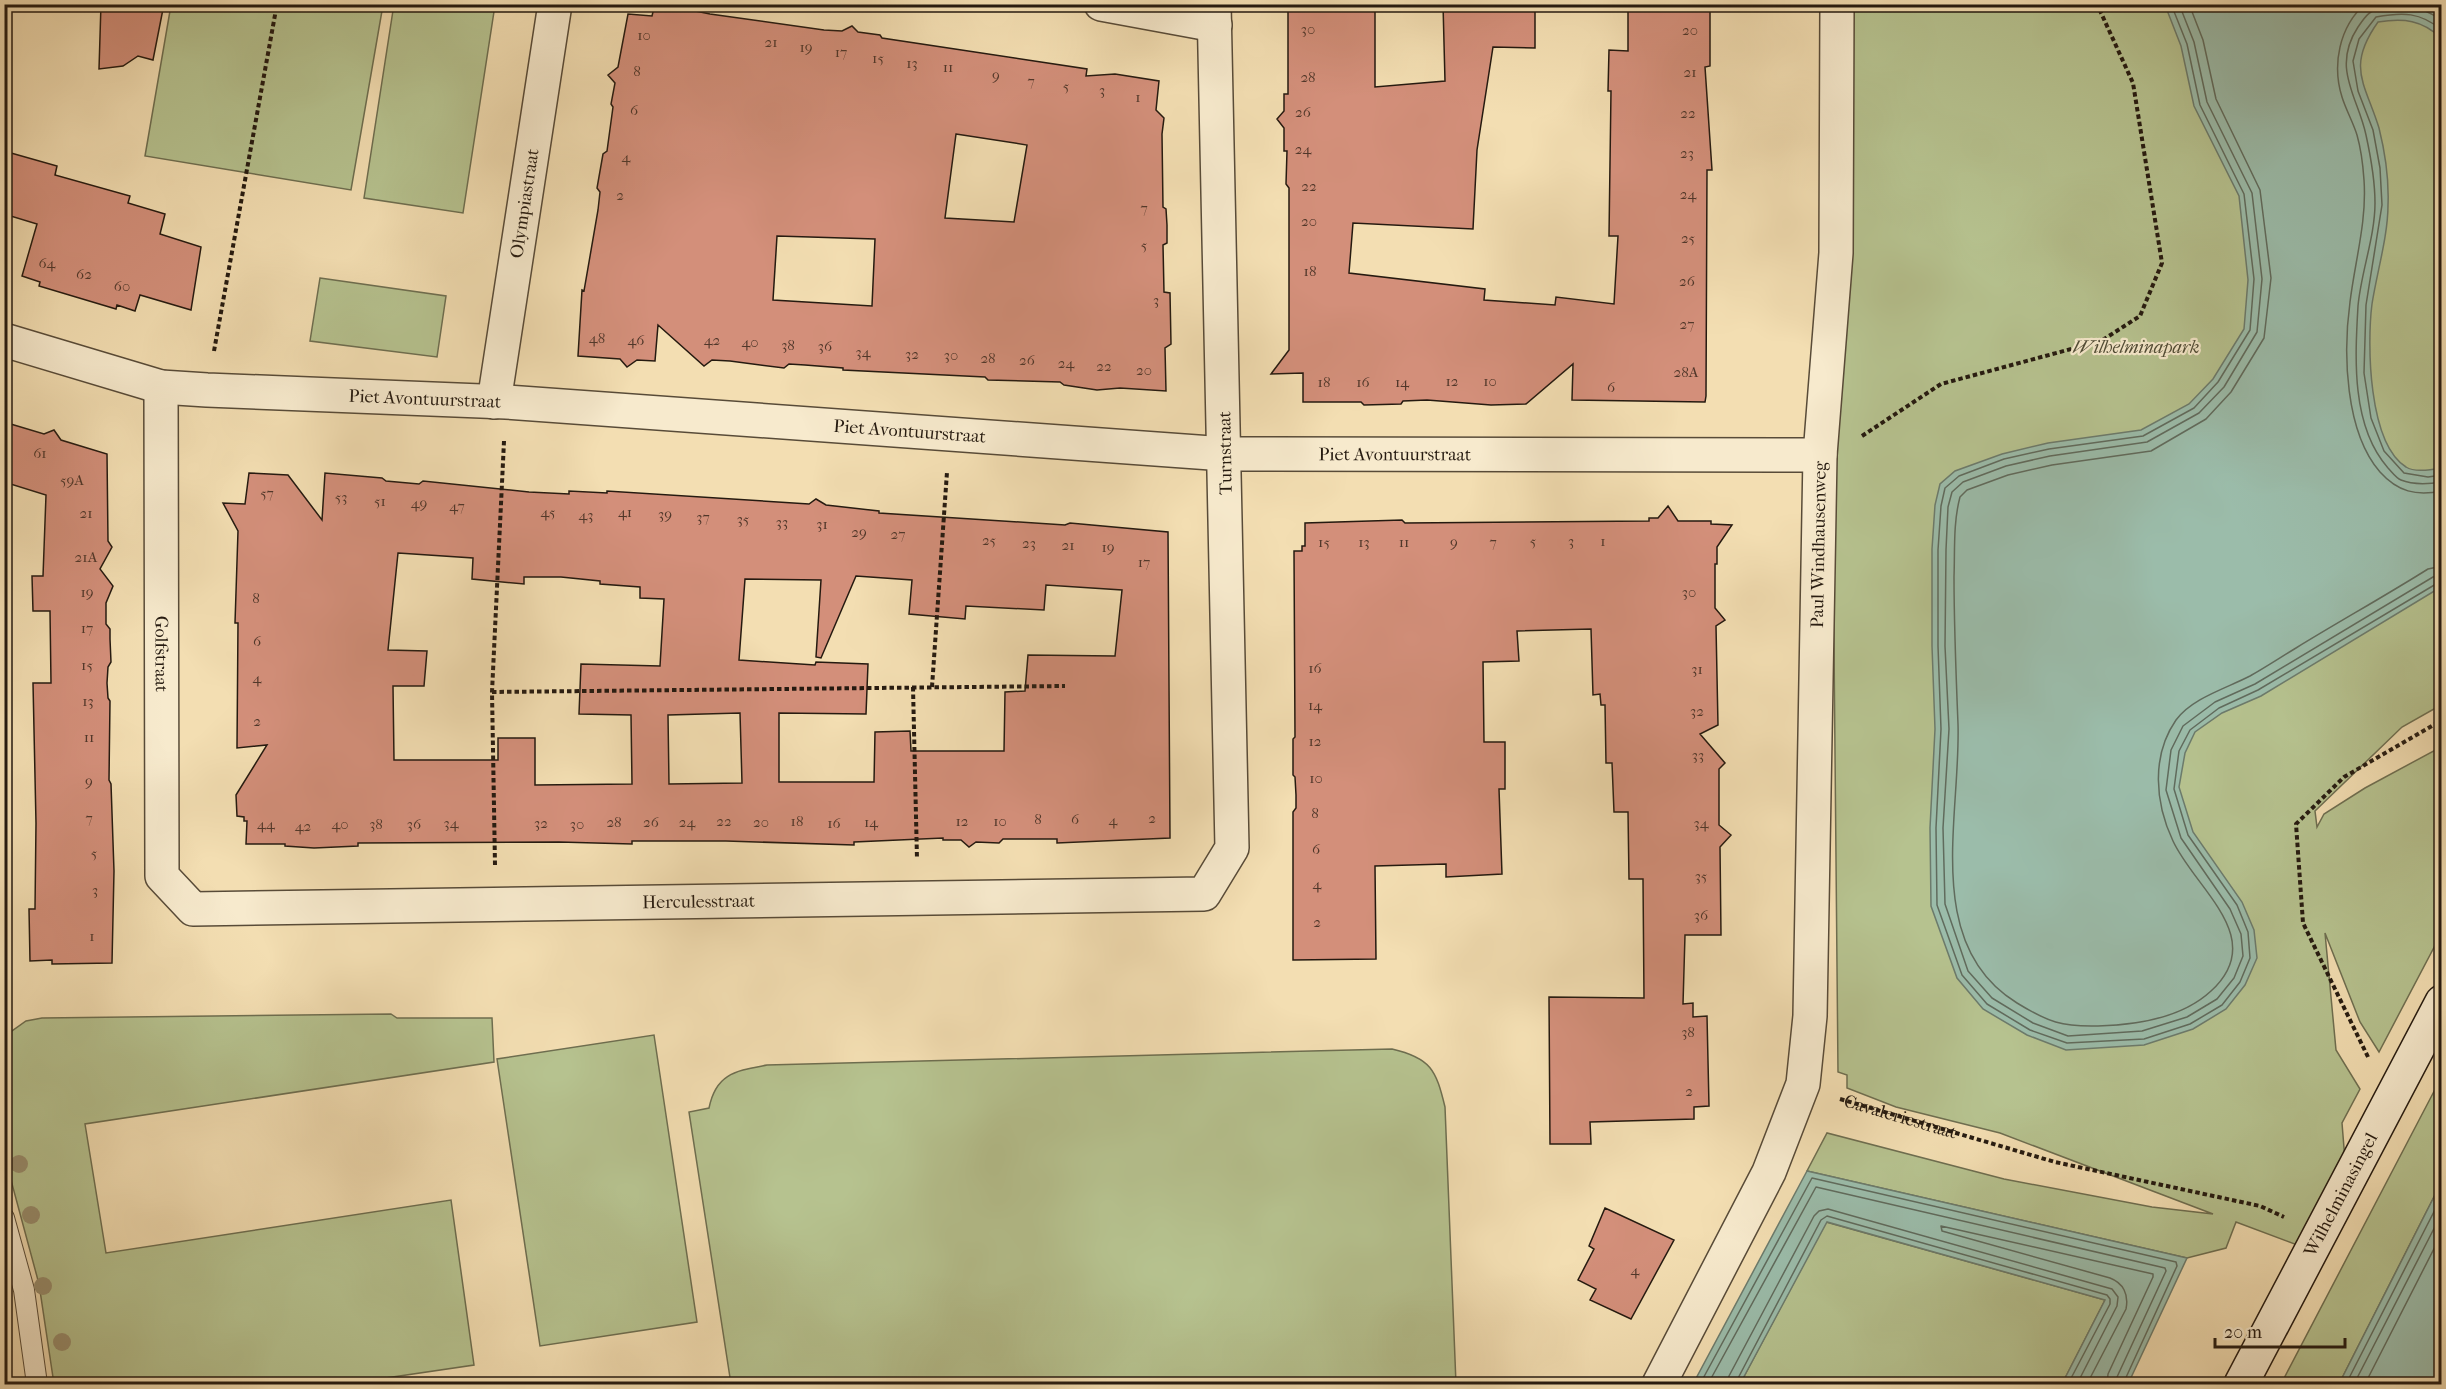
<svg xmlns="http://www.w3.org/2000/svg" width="2446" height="1389" viewBox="0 0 2446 1389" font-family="'IM FELL French Canon',serif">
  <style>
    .green { fill: #b6c28f; stroke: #6e6e50; stroke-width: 1.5 }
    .water { fill: #9bbcaa; stroke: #6c7b6c; stroke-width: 1.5 }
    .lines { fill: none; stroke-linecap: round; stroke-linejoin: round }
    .shore { stroke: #606b5d; stroke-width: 1.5 }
    .building { fill: #d38f7a; stroke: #251a10; stroke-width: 1.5; fill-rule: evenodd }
    .lane-casing { stroke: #584b38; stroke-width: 22 }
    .street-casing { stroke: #584b38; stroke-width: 36 }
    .secondary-casing { stroke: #251a10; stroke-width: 36 }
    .path { stroke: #251a10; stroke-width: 4; stroke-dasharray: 4.5 3; stroke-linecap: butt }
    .lane { stroke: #f7eacd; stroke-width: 20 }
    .street { stroke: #f7eacd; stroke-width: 33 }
    .secondary { stroke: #f7eacd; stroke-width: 33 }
    .tree { fill: #998e6e }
    .labels { text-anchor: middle; stroke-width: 4.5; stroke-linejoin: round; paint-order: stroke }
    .number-label { font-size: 15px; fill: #50372a }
    .street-label { font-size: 18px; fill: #251a10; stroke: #f7eacd }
    .park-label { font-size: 18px; font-style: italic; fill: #504c36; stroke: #f7eacd }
  </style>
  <rect width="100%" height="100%" fill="#f3deb2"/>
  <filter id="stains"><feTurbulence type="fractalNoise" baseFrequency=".00333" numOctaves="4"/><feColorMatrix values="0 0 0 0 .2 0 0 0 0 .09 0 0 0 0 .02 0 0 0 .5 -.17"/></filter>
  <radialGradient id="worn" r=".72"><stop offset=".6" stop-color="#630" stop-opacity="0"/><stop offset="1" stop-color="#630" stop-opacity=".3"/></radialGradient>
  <path class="green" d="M 394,4 L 495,5 L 463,213 L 364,198 Z
    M 171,5 L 383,5 L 351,190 L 145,156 Z
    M 1828,5 L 2441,5 L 2441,705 L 2402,727 L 2315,811 L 2317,827 L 2324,814 L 2365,788 L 2441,747 L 2441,934 L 2379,1052 L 2360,1022 L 2325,933 L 2336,1050 L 2360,1089 L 2342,1123 L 2346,1173 L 2308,1249 L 2236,1222 L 2226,1248 L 2187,1258 L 1807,1171 L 1827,1133 L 2004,1179 L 2152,1207 L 2213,1214 L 2000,1133 L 1896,1107 L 1847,1088 L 1847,1075 L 1838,1072 Z
    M 320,278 L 446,296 L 437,357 L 310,341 Z
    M 391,1014 L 397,1018 L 492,1018 L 494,1062 L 85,1124 L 106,1253 L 451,1200 L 474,1365 L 345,1384 L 54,1384 L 39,1284 L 5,1158 L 5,1036 L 26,1021 L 42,1018 Z
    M 654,1035 L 697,1322 L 540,1346 L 497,1059 Z
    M 1392,1049 C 1431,1058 1436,1070 1445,1107 L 1456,1384 L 731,1384 L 689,1112 L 709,1108 C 716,1073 736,1071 767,1065 Z
    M 2441,1078 L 2441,1183 L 2339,1384 L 2281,1384 Z
    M 1826,1222 L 2105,1300 L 2062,1384 L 1740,1384 Z"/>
  <path class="water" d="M 2165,5 L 2441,5 L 2441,38 C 2422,20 2404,18 2378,22 C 2346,67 2365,83 2379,128 C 2385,152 2389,180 2388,205 C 2388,236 2377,272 2372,304 C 2367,343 2368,443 2406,467 C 2415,473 2431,470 2441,468 L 2441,587 L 2261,696 L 2222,713 L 2195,732 L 2185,753 L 2179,787 L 2193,832 L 2242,902 L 2254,930 L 2257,958 L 2245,985 L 2226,1009 L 2193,1029 L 2144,1045 L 2066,1050 L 2027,1035 L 1983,1009 L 1957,978 L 1931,906 L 1930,828 L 1935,729 L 1932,646 L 1932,549 L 1935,505 L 1940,484 L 1955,471 L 2002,454 L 2048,443 L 2141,430 L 2189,404 L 2213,379 L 2244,329 L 2248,280 L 2239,196 L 2194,106 L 2181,46 Z
    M 1807,1171 L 2187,1258 L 2128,1384 L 2062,1384 L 2105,1300 L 1827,1222 L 1740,1384 L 1693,1384 Z
    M 2441,1183 L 2441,1384 L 2339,1384 Z"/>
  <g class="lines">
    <path class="shore" d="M 2171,4 L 2187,44 L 2200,105 L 2244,194 L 2254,279 L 2250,330 L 2218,382 L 2194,408 L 2143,436 L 2049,449 L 2004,459 L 1959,476 L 1945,488 L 1941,506 L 1938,550 L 1938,646 L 1941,729 L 1936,828 L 1937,905 L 1962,975 L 1987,1004 L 2030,1030 L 2067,1043 L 2144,1039 L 2190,1024 L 2222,1005 L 2240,982 L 2250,958 L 2248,932 L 2237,905 L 2188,835 L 2174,789 L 2179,751 L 2190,730 L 2219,708 L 2258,690 L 2436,584 L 2442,583
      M 2179,4 L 2194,42 L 2207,102 L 2252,193 L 2262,279 L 2257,332 L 2224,387 L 2199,413 L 2147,442 L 2050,456 L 2006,466 L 1963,482 L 1952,492 L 1948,507 L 1946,550 L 1945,646 L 1949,729 L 1943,828 L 1945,904 L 1968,971 L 1992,998 L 2033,1023 L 2068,1036 L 2142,1031 L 2187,1017 L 2217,999 L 2234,978 L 2243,956 L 2241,934 L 2230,909 L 2181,838 L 2166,790 L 2171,750 L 2183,726 L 2215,702 L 2255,684 L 2433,577 L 2442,575
      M 2189,4 L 2203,40 L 2216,99 L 2260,190 L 2271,278 L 2264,338 L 2231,392 L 2206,419 L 2151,451 L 2052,465 L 2008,475 L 1967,490 L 1960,497 C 1953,523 1955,551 1954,577 C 1954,626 1956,675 1958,724 C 1961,816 1922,945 2017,1003 C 2048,1022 2062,1027 2098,1026 C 2136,1025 2182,1018 2211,991 C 2269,938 2195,889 2173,841 C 2155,803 2151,756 2176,720 C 2192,698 2227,688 2250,676 C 2266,667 2281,657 2296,648 C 2340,621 2385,596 2428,569 L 2442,566
      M 2365,4 C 2339,27 2332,65 2342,97 C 2346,110 2353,122 2357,135 C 2361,149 2363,165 2364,180 C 2367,221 2355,261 2350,302 C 2343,353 2345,432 2380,472 C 2398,492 2416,496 2442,491
      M 2442,20 C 2420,6 2407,4 2382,8 C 2369,10 2365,17 2358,27 C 2331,68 2358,97 2366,135 C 2371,158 2375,180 2375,203 C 2375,237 2361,272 2358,306 C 2355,358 2351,426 2388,468 C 2392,472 2396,478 2401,480 C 2413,485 2429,484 2442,482
      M 2442,30 C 2420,12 2403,12 2376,17 L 2359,39 L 2353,61 L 2358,91 L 2373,130 L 2380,168 L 2382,205 L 2366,305 L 2364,373 L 2371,418 L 2384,451 L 2404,473 L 2428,477 L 2442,475
      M 1700,1384 L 1812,1178 L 2176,1262 L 2177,1266 L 2123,1384
      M 1708,1384 L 1816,1187 L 2165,1268 L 2166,1271 L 2117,1377 L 2116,1384
      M 1727,1384 L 1729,1376 L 1814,1216 L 1819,1211 L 1828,1209 L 2112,1289 L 2118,1297 L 2117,1306 L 2077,1384
      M 1735,1384 L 1821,1220 L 1827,1216 L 2107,1295 L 2110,1299 L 2110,1304 L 2068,1384
      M 2087,1384 L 2126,1309 C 2129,1294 2123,1283 2110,1278 L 1942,1231 L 1941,1226 L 2153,1274 L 2153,1277 L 2108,1374 L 2107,1384
      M 2346,1384 L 2442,1196
      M 2354,1384 L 2442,1213
      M 2365,1384 L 2442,1233"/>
  </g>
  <path class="building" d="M 101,4 L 164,4 L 153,60 L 138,56 L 123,66 L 99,69 Z
    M 655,4 L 678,4 L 681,8 L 710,14 L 824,30 L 842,31 L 852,26 L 858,32 L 880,35 L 882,38 L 1087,69 L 1086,76 L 1115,74 L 1159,81 L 1156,110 L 1164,118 L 1162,134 L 1163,207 L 1166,209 L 1167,225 L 1167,243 L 1163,245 L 1164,292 L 1170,293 L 1171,344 L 1165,348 L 1166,391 L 1120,388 L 1097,390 L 1064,385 L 1060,382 L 988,380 L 985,377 L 843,370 L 843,368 L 805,365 L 789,364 L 784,368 L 730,361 L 712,360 L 704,366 L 658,325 L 655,361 L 637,360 L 627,367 L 620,359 L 578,356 L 582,290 L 584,291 L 598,210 L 600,192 L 597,188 L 603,154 L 607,151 L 613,107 L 611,104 L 615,83 L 608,75 L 618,67 L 628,14 L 652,16 ZM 956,134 L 1027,145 L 1014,222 L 945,218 ZM 777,236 L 875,239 L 872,306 L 773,300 Z
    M 1288,4 L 1368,4 L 1368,10 L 1375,10 L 1375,87 L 1445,81 L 1443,4 L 1517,4 L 1517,8 L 1535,9 L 1535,48 L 1493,47 L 1477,150 L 1473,229 L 1353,223 L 1349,273 L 1485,289 L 1484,300 L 1555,305 L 1556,297 L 1614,304 L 1618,236 L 1609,236 L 1611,91 L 1608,91 L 1609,50 L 1628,51 L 1628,4 L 1710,4 L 1710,66 L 1705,67 L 1712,170 L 1707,170 L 1706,396 L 1705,402 L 1572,400 L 1573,364 L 1526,404 L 1491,405 L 1427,400 L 1403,401 L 1401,404 L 1364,405 L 1361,402 L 1303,402 L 1303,373 L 1271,374 L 1289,350 L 1289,188 L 1286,184 L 1287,151 L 1284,151 L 1284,128 L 1277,119 L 1284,111 L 1284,94 L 1288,94 Z
    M 11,153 L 57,166 L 55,175 L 130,196 L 128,203 L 165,214 L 160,234 L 201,247 L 191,310 L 140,295 L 135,311 L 117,305 L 116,309 L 39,286 L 40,282 L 22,276 L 37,224 L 4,214 L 4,175 Z
    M 4,422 L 44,434 L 54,430 L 61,440 L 107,454 L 108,541 L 112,547 L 100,569 L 113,586 L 106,603 L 106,624 L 110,629 L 110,639 L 111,662 L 108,667 L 107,683 L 108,698 L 110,701 L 109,780 L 111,784 L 114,871 L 112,963 L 52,964 L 52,960 L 30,961 L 29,909 L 35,909 L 36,823 L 33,683 L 51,683 L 50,611 L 33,611 L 32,576 L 43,576 L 46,495 L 4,482 Z
    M 249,473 L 288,475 L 322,520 L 325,473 L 382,478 L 386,481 L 419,484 L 423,481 L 529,492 L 569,494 L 569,491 L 607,493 L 607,491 L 809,504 L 816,499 L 826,505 L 879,511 L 879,513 L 1065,525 L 1070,523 L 1168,532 L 1170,838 L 1057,843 L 1057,839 L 1003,839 L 999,843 L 976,842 L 969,847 L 961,840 L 943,840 L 943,838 L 854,842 L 854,845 L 726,841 L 632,841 L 632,844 L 559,842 L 358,843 L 358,846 L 314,848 L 285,846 L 285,844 L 246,844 L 247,821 L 244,821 L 244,817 L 237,816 L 236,795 L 267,745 L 237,748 L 238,623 L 235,623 L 238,531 L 223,503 L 245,504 ZM 398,553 L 473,558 L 472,579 L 524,584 L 524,577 L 561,577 L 600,581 L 600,584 L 640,587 L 640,598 L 664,599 L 660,666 L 581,664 L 579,714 L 631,715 L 632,784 L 535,785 L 535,738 L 498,738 L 498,760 L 394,760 L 393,686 L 424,686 L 427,651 L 388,650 ZM 856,576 L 912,580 L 909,614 L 965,619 L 966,606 L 1044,610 L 1046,585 L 1122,590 L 1115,656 L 1028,655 L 1025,691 L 1005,692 L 1004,751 L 911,751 L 910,731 L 875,732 L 874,782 L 779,782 L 779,713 L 866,714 L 868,664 L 816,662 L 815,665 L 739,660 L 745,579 L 821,580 L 816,657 L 821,658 ZM 740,713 L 742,783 L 669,784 L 668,715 Z
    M 1668,506 L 1678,521 L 1711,521 L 1711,524 L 1732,525 L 1717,547 L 1717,564 L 1715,564 L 1715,608 L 1725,620 L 1716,626 L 1718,725 L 1700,734 L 1725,763 L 1719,769 L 1719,825 L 1731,835 L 1720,847 L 1721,935 L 1685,935 L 1683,1004 L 1693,1003 L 1693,1017 L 1707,1016 L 1709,1106 L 1694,1107 L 1694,1119 L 1590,1122 L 1591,1144 L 1550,1144 L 1549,997 L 1644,998 L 1643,879 L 1629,879 L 1628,812 L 1614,812 L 1612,763 L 1606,763 L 1605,705 L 1601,705 L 1600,694 L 1593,695 L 1591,629 L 1517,631 L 1519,661 L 1483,662 L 1484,742 L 1505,742 L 1505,789 L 1499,789 L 1502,874 L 1446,877 L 1446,864 L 1375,866 L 1376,959 L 1293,960 L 1293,812 L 1296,808 L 1296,795 L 1295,777 L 1293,775 L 1293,739 L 1295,737 L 1294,551 L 1302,551 L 1302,546 L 1305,546 L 1305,523 L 1402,520 L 1405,523 L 1649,521 L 1649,518 L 1658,518 Z
    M 1605,1208 L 1674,1240 L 1631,1319 L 1590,1300 L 1596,1289 L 1578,1280 L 1594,1249 L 1589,1246 Z"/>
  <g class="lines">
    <g class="lane-casing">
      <path id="lane" d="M 4,1218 L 24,1290 L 37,1384"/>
    </g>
    <g class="street-casing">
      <g id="street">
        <path d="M 1101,4 L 1215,25"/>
        <path id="s2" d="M 4,340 L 161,387 L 207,390 L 506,402 L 1225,454 L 1820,455"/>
        <path id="s3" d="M 161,387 L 162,876 L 193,909 L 1204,894 L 1232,848 L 1214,4"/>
        <path id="s4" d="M 494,402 L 555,4"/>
        <path id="s5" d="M 1659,1384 L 1769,1172 L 1803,1084 L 1810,1016 L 1820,455 L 1836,253 L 1837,4"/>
      </g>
    </g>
    <g class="secondary-casing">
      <g id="secondary">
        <path id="s6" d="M 2241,1384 L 2442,1002"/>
      </g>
    </g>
    <g class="path">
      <path d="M 214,351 L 277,4"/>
      <path d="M 1862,436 L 1941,384 L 2101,341 L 2140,316 L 2162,263 L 2133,83 L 2097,4"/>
      <path d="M 913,687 L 917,859"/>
      <path d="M 932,687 L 947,472"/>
      <path d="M 492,692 L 1065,686"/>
      <path d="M 495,865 L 492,692 L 504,441"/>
      <path d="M 2368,1057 L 2303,923 L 2296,824 L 2344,777 L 2442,720"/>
      <path id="s1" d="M 1840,1099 L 2055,1162 L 2260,1206 L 2284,1217"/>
    </g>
    <use href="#lane" class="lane"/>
    <use href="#street" class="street"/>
    <use href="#secondary" class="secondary"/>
  </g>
  <g class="tree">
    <circle cx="19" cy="1164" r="9"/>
    <circle cx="31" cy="1215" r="9"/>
    <circle cx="43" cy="1286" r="9"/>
    <circle cx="62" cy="1342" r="9"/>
  </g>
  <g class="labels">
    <g class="number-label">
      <text x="1308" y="34">30</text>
      <text x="1690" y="35">20</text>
      <text x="644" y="40">10</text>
      <text x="771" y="47">21</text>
      <text x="806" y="52">19</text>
      <text x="841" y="57">17</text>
      <text x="878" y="63">15</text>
      <text x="912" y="68">13</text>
      <text x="948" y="72">11</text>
      <text x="637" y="76">8</text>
      <text x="1690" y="77">21</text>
      <text x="996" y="80">9</text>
      <text x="1308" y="82">28</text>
      <text x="1031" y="86">7</text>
      <text x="1066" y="91">5</text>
      <text x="1102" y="95">3</text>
      <text x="1138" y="102">1</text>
      <text x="634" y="115">6</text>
      <text x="1303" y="117">26</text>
      <text x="1688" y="118">22</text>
      <text x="1303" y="154">24</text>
      <text x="1687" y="158">23</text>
      <text x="626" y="162">4</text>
      <text x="1309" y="191">22</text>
      <text x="1688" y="199">24</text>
      <text x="620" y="200">2</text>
      <text x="1144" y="213">7</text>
      <text x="1309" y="226">20</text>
      <text x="1688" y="243">25</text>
      <text x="1144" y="250">5</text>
      <text x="47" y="268">64</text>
      <text x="1310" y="276">18</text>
      <text x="84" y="279">62</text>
      <text x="1687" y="286">26</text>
      <text x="122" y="291">60</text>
      <text x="1156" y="305">3</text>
      <text x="1687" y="329">27</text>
      <text x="597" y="343">48</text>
      <text x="636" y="345">46</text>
      <text x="712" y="345">42</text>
      <text x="750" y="347">40</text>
      <text x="788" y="350">38</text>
      <text x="825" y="351">36</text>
      <text x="863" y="357">34</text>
      <text x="912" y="359">32</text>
      <text x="951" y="360">30</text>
      <text x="988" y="363">28</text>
      <text x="1027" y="365">26</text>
      <text x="1066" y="368">24</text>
      <text x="1104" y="371">22</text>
      <text x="1144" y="375">20</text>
      <text x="1686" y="377">28A</text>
      <text x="1452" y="386">12</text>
      <text x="1490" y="386">10</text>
      <text x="1324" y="387">18</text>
      <text x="1363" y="387">16</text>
      <text x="1402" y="387">14</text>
      <text x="1611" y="392">6</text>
      <text x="40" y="458">61</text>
      <text x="72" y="485">59A</text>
      <text x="267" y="498">57</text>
      <text x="341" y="502">53</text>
      <text x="380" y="506">51</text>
      <text x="419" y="508">49</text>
      <text x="457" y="511">47</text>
      <text x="548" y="517">45</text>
      <text x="625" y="517">41</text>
      <text x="86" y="518">21</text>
      <text x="665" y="519">39</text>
      <text x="586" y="520">43</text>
      <text x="703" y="522">37</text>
      <text x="743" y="524">35</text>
      <text x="782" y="527">33</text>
      <text x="822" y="529">31</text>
      <text x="859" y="537">29</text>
      <text x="898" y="539">27</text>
      <text x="989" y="545">25</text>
      <text x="1533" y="546">5</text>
      <text x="1571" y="546">3</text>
      <text x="1603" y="546">1</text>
      <text x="1324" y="547">15</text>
      <text x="1364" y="547">13</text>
      <text x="1404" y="547">11</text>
      <text x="1454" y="547">9</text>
      <text x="1493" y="547">7</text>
      <text x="1029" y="548">23</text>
      <text x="1068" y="550">21</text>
      <text x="1108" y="552">19</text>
      <text x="86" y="562">21A</text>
      <text x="1144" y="567">17</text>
      <text x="87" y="597">19</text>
      <text x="1689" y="597">30</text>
      <text x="256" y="603">8</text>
      <text x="87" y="633">17</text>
      <text x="257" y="646">6</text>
      <text x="87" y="670">15</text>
      <text x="1315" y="673">16</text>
      <text x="1697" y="674">31</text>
      <text x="257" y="683">4</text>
      <text x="88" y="706">13</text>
      <text x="1315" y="710">14</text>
      <text x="1697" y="716">32</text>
      <text x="257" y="726">2</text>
      <text x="89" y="742">11</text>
      <text x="1315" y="746">12</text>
      <text x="1698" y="760">33</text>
      <text x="1316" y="783">10</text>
      <text x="89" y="786">9</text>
      <text x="1315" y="818">8</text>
      <text x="89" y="823">7</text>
      <text x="1152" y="823">2</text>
      <text x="1038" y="824">8</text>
      <text x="1075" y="824">6</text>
      <text x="1113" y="825">4</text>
      <text x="724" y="826">22</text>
      <text x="797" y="826">18</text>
      <text x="962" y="826">12</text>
      <text x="1000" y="826">10</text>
      <text x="614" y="827">28</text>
      <text x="651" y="827">26</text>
      <text x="687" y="827">24</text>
      <text x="761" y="827">20</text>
      <text x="871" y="827">14</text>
      <text x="451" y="828">34</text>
      <text x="541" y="828">32</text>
      <text x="834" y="828">16</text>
      <text x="1701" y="828">34</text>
      <text x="266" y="829">44</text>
      <text x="340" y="829">40</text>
      <text x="376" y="829">38</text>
      <text x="414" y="829">36</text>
      <text x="577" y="829">30</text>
      <text x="303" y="831">42</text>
      <text x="1316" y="854">6</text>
      <text x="94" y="858">5</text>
      <text x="1701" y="881">35</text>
      <text x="1317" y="889">4</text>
      <text x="95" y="895">3</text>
      <text x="1701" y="920">36</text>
      <text x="1317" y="927">2</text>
      <text x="92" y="941">1</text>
      <text x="1688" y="1037">38</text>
      <text x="1689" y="1096">2</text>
      <text x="1635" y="1275">4</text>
    </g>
    <g class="street-label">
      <text dy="6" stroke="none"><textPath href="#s4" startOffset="201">Olympiastraat</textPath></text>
      <text dy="6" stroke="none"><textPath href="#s2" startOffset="428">Piet Avontuurstraat</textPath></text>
      <text dy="6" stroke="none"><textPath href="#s2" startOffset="914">Piet Avontuurstraat</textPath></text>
      <text transform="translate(1225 453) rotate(-91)" y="6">Turnstraat</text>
      <text dy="6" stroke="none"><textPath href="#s2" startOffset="1400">Piet Avontuurstraat</textPath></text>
      <text dy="6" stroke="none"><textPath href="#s5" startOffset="873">Paul Windhausenweg</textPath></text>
      <text dy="6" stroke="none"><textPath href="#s3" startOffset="267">Golfstraat</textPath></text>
      <text dy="6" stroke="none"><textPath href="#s3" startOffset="1040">Herculesstraat</textPath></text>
      <text dy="6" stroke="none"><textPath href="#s1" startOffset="63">Cavaleriestraat</textPath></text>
      <text dy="6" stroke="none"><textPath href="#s6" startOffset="214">Wilhelminasingel</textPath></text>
    </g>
    <g class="park-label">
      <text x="2136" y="353">Wilhelminapark</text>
    </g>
  </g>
  <rect width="2446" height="1389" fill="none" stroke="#f3deb2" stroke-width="24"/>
  <rect x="6" y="6" width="2434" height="1377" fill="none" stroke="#251a10" stroke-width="3"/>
  <rect x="12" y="12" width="2422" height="1365" fill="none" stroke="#251a10" stroke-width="1.5"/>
  <path d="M2215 1338v9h130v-9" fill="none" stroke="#251a10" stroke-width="3"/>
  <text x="2224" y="1338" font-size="18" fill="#251a10" stroke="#f7eacd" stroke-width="4.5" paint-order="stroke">20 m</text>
  <rect width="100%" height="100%" filter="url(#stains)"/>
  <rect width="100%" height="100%" fill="url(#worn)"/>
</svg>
